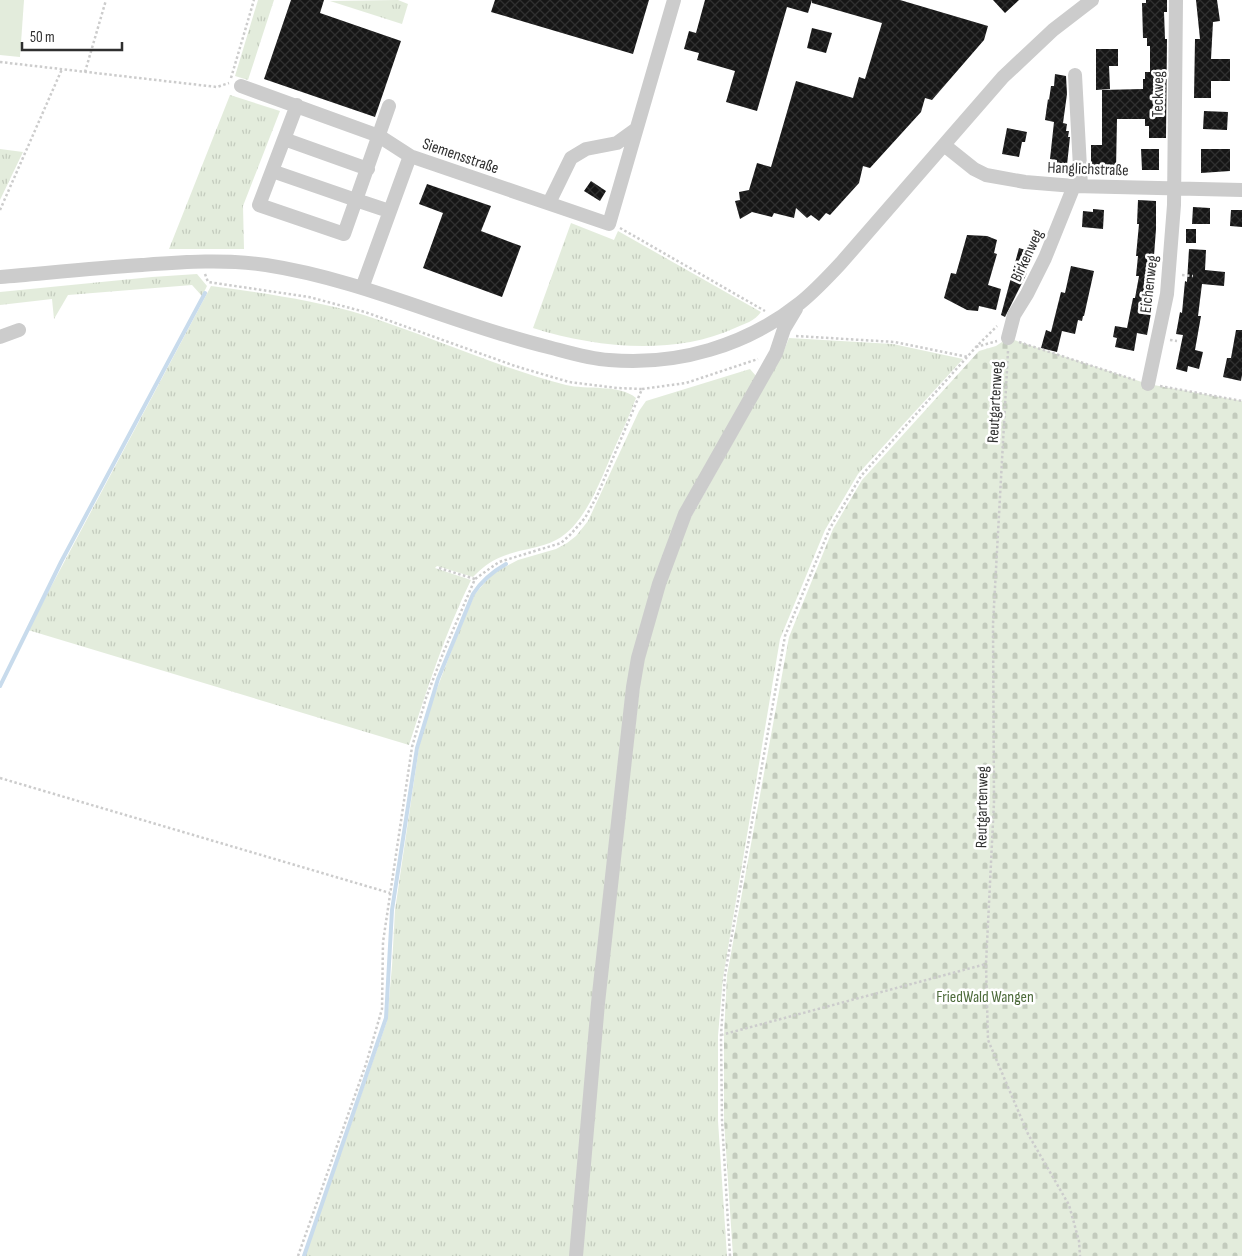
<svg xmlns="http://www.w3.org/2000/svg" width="1242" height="1256" viewBox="0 0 1242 1256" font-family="'Sofia Sans Condensed',sans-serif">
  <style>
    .grass { fill: url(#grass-tufts) }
    .cemetery { fill: url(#cemetery-stones) }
    .garden { fill: #e3ecdc }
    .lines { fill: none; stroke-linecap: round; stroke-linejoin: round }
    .stream { stroke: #c8dbec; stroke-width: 4 }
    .building { fill: url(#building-cross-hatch) }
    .path { stroke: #ccc; stroke-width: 2.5; stroke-dasharray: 2.5 2.5; stroke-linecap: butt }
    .minor { stroke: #ccc; stroke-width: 14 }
    .labels { text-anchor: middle; stroke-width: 5; stroke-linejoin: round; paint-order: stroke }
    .street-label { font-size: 16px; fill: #2f2f2f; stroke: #fff }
    .park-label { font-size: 16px; fill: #4d6b3b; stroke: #fff }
  </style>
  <defs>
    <pattern id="grass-tufts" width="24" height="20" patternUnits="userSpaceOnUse" patternTransform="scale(1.25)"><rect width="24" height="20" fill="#e3ecdc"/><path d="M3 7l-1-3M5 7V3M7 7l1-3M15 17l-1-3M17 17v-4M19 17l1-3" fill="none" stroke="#c3cbbd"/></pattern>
    <pattern id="cemetery-stones" width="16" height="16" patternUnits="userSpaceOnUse" patternTransform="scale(1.25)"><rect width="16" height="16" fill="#e3ecdc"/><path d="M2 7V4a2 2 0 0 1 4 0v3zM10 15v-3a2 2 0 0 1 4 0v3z" fill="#c3cbbd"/></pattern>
    <pattern id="building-cross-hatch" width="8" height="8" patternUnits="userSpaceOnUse" patternTransform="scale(1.25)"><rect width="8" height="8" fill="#161616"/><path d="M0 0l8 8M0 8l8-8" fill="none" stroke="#303030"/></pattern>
  </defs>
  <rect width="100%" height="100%" fill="#fff"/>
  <path class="grass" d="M 258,0 L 274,0 L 248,80 L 235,76 Z
    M 398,0 L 408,4 L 402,24 L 330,1 Z
    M 230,95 L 280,111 L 243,206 L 244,249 L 169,249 Z
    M 0,149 L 23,152 L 0,200 Z
    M 571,223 L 614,240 L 618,231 L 761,312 C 755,321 744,324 735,328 C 673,356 597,348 533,328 Z
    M 197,274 L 207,286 L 202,296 L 192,285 L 68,295 L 54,319 L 52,299 L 0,305 L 0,292 L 152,277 Z
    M 211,286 C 262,293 314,300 364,315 C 432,337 497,367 566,385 C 586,390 620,384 636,398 C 630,415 622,431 615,447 C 602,476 586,525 556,540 C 539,549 519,549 501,557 C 490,561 481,569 473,577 L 437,566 L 435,568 L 471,580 C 445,633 427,689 409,745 L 28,630 Z
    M 789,338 L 893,344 L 963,359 L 858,474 L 825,530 L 780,639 L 723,978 L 718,1036 L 718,1121 L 727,1256 L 581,1256 L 607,970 L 643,658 L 674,557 L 690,519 L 782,355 Z
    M 750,369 L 756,376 L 677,522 L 635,654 L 573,1256 L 305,1256 L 387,1021 L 392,966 L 395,910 L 419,747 L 428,712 L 462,623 L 475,594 L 493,573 L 518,560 L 556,549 L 567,543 L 576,536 L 588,521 L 639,411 L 646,401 Z"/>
  <path class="cemetery" d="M 1008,338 L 1148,384 L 1242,401 L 1242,1256 L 733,1256 L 724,1121 L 724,1035 L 727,975 L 789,637 L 833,529 L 862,480 L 979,351 L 996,346 Z"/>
  <path class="garden" d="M 0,0 L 24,0 L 20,57 L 0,55 Z"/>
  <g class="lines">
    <path class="stream" d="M 0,686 L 61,562 L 205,293
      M 304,1256 L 386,1018 L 392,910 L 417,748 L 438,679 L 473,594 C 482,580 492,572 506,564"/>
  </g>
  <path class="building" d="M 291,0 L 324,0 L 320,13 L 401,41 L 375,117 L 264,79 Z
    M 495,0 L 649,0 L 633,54 L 491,12 Z
    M 705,0 L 812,0 L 808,13 L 787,7 L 757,111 L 726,102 L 735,71 L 697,60 L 699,53 L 684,49 L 689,31 L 696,33 Z
    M 812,0 L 900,0 L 988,26 L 984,40 L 932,100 L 925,98 L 921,112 L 870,168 L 863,166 L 859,183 L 830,215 L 826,213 L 819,221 L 811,215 L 807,218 L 796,208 L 794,218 L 774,213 L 772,217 L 752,212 L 740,219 L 735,201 L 740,200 L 739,192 L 749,190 L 757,163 L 771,167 L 796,81 L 853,98 L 859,77 L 865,79 L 882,23 L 812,3 Z
    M 993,0 L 1019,0 L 1005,13 Z
    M 1146,0 L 1167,0 L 1167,12 L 1164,12 L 1165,39 L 1167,39 L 1166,138 L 1149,138 L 1149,126 L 1145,126 L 1145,119 L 1117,119 L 1116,169 L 1091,169 L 1091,145 L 1102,145 L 1102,90 L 1143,89 L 1143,79 L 1145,79 L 1145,72 L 1150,72 L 1150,46 L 1147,46 L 1147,38 L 1143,38 L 1142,3 L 1146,3 Z
    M 1196,0 L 1217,0 L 1220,21 L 1213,22 L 1211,59 L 1230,59 L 1230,81 L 1211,81 L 1211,98 L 1194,98 L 1195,39 L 1200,39 Z
    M 812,28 L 832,33 L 826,53 L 807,48 Z
    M 1096,49 L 1118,49 L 1118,66 L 1109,66 L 1110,89 L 1096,90 Z
    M 1055,74 L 1066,76 L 1067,94 L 1063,123 L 1067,124 L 1066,131 L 1069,131 L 1068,137 L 1070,137 L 1067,165 L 1056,164 L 1057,160 L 1050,159 L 1054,122 L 1045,120 L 1048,99 L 1049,100 L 1051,86 L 1054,86 Z
    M 1204,111 L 1228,112 L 1227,130 L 1203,129 Z
    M 1007,128 L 1027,132 L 1025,142 L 1022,142 L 1019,157 L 1002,154 Z
    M 1141,149 L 1159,149 L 1159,170 L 1142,170 Z
    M 1201,149 L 1230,149 L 1230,171 L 1201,173 Z
    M 591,181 L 606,191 L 600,201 L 584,191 Z
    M 427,184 L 491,206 L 481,231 L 521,246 L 502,297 L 423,268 L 443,213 L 419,204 Z
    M 1138,200 L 1156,201 L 1156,229 L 1153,269 L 1157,270 L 1153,302 L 1147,335 L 1137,333 L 1134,351 L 1115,347 L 1117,338 L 1113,337 L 1115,326 L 1127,328 L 1133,298 L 1135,298 L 1139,276 L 1136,276 L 1138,256 L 1136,256 L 1139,224 L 1137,224 Z
    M 1193,207 L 1210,208 L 1210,224 L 1192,224 Z
    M 1093,209 L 1104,210 L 1103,229 L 1082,227 L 1083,211 L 1093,212 Z
    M 1231,210 L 1242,210 L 1242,227 L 1230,226 Z
    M 1186,229 L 1196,229 L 1196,243 L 1186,243 Z
    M 967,235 L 987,236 L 997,240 L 994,253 L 997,254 L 988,285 L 1001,289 L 996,310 L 979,306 L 978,311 L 967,310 L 944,298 L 951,273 L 956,274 Z
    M 1019,248 L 1032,252 L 1026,275 L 1005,317 L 1001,315 Z
    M 1189,249 L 1206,250 L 1205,270 L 1225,272 L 1224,286 L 1202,284 L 1198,316 L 1201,316 L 1195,350 L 1203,352 L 1199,369 L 1188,366 L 1187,372 L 1176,369 L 1183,335 L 1176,334 L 1180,312 L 1182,313 L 1185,281 L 1187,282 Z
    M 1071,266 L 1094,271 L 1084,316 L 1083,316 L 1082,321 L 1078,320 L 1075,334 L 1062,331 L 1057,352 L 1041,348 L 1046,330 L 1051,332 L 1061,292 L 1065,293 Z
    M 1236,330 L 1242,330 L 1242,375 L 1241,381 L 1223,377 L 1227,358 L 1231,358 Z"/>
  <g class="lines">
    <path class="path" d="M 0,62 L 217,87 L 229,83
      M 85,72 L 106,0
      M 231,78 L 254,0
      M 0,210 L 62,69
      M 620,228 L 765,311
      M 1149,265 L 1157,266
      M 205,274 L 208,282 L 309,297 L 365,312 L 515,366 L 569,382 L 617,388 L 642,389
      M 1182,275 L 1193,276
      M 796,336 L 895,342 L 968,357
      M 1170,340 L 1177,341
      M 1019,342 L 1135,380
      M 976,347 L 997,341
      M 1008,351 L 993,624 L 994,802 L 986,964 L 988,1040 L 1028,1134 L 1069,1205 L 1079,1241 L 1080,1256
      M 1160,386 L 1242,401
      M 439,568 L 475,579
      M 0,778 L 390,893
      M 721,1035 L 986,964
      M 298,1256 L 366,1064 L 382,1009 L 383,942 L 412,747 L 426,698 L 444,651 L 475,579 L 499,562 L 561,543 L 570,535 L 585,518 L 597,496 L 642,389 L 686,383 L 758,359
      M 730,1256 L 722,1121 L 721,1035 L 725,974 L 785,636 L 830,528 L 861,476 L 976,347 L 997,326"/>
    <path class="minor" d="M 1075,75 L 1081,186
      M 241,86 L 379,136 L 410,156
      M 297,105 L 259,205 L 344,234 L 356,200 L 389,211
      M 284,139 L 368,169
      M 944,145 L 974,169 L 986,175 L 1025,182 L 1074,186 L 1242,190
      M 272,171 L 356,200 L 389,106
      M 549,203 L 571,158 L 586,149 L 617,143 L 635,130
      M 0,277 C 47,273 95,268 142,265 C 184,262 224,259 266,265 C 364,280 453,324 548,347 C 567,352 589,359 609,360 C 677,366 746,346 800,303 C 815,291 828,277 841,263 L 1003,77 L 1053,30 L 1092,0
      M 362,288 L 410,156 L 609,224 L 674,0
      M 0,337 L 19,330
      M 1008,338 L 1014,315 L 1027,294 L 1045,258 L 1074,186
      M 1148,384 L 1167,294 L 1174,205 L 1176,0
      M 576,1256 L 598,1003 L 633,687 L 638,658 L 659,584 L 685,514 L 776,353 L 784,329 L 796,309"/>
  </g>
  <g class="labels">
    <g class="street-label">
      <text transform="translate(1157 94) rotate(-89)" y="6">Teckweg</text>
      <text transform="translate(461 155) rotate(19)" y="6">Siemensstraße</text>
      <text transform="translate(1088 168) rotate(2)" y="6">Hanglichstraße</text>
      <text transform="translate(1026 255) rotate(-65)" y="6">Birkenweg</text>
      <text transform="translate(1148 284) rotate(-83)" y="6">Eichenweg</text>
      <text transform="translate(994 402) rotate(-87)" y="6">Reutgartenweg</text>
      <text transform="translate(981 807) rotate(-89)" y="6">Reutgartenweg</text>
    </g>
    <g class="park-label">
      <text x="985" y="1002">FriedWald Wangen</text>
    </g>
  </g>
  <path d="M22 42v8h100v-8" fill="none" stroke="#2f2f2f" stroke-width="2.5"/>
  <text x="30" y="42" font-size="15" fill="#2f2f2f" stroke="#ffffff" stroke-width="4" paint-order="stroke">50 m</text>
</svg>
